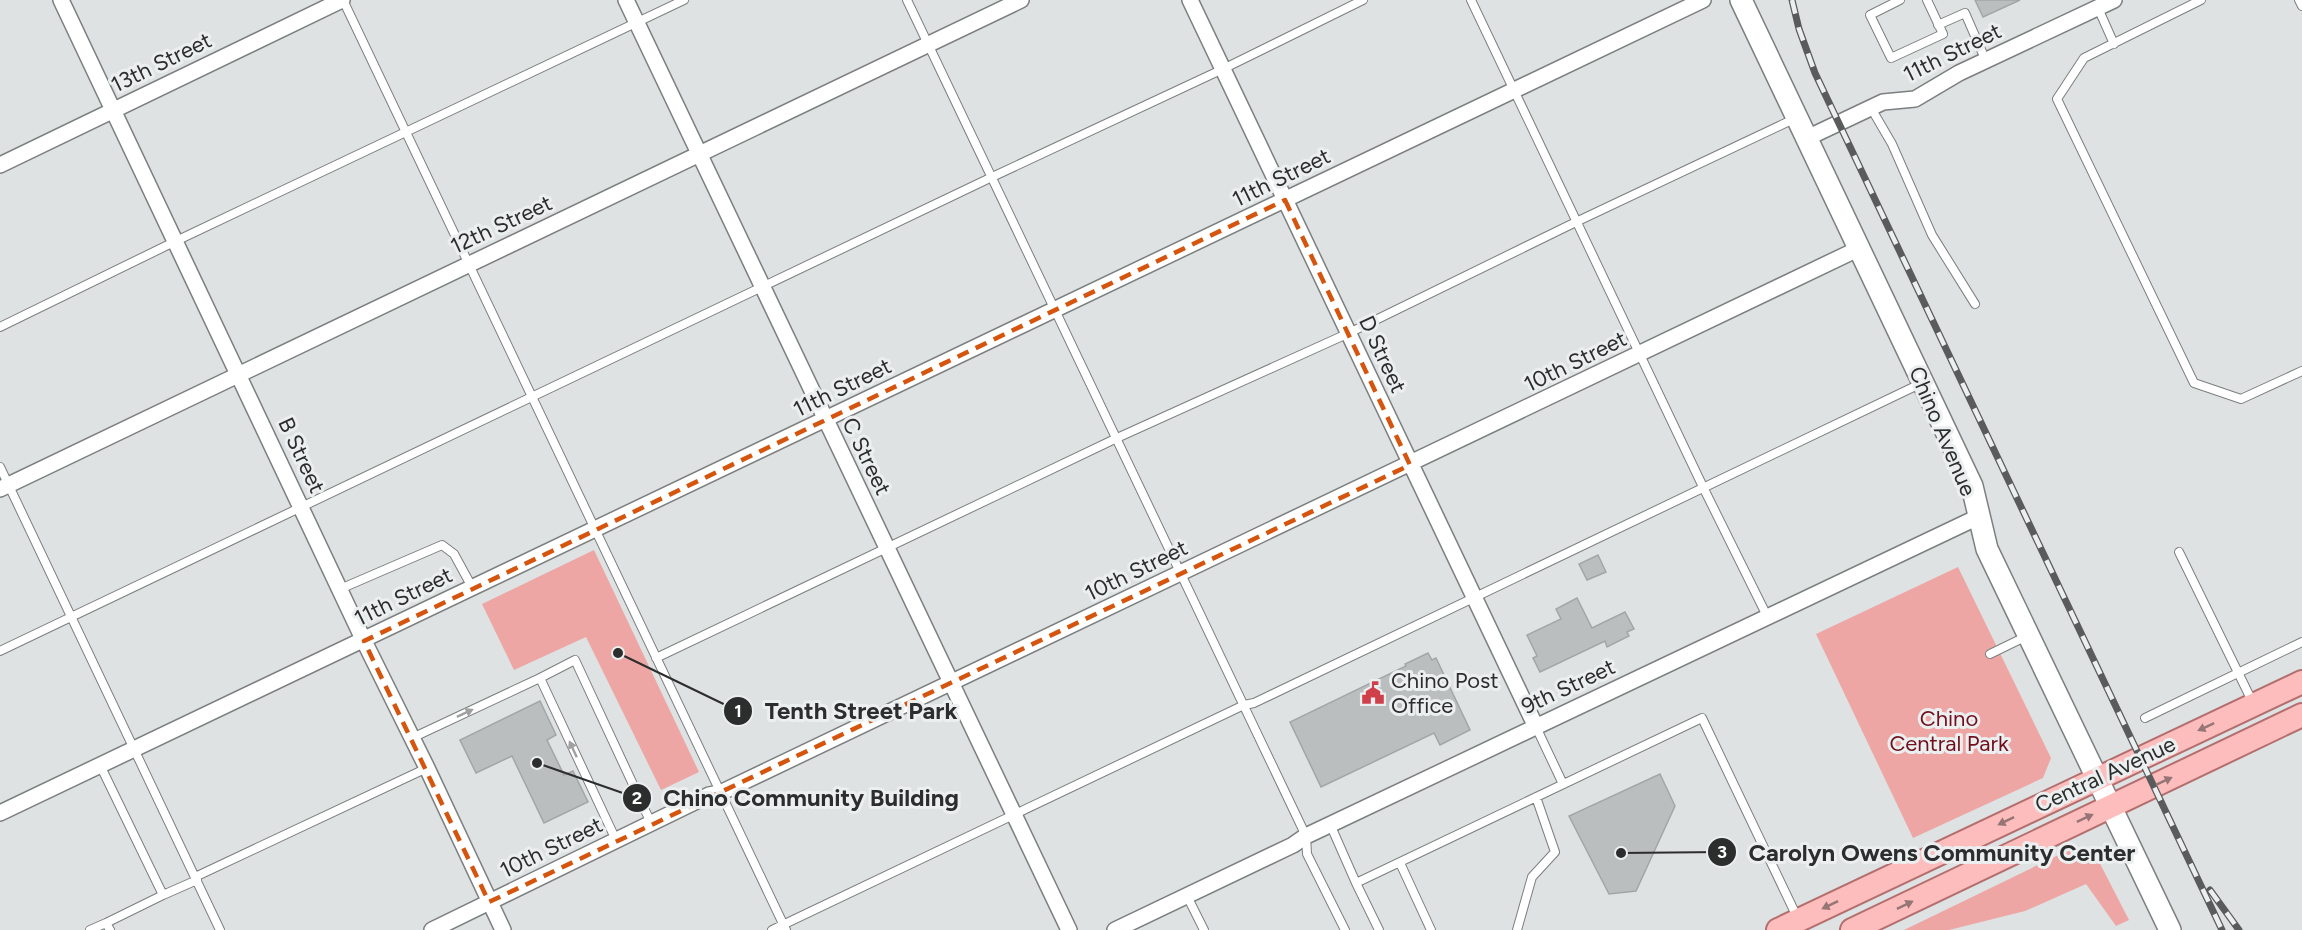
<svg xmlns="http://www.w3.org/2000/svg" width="2302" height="930" viewBox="0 0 2302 930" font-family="Figtree,sans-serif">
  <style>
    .green { fill: #eea6a5 }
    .building { fill: #babebe; stroke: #a2a6a6; stroke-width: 1.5 }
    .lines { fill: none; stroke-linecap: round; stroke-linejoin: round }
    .service-casing { stroke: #7c7f7f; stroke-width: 10 }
    .minor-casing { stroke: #7c7f7f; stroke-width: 18 }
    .secondary-casing { stroke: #7c7f7f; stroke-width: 24 }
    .primary-casing { stroke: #b46e6e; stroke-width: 26 }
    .service { stroke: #fff; stroke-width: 8 }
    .minor { stroke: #fff; stroke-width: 15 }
    .secondary { stroke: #fff; stroke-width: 21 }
    .primary { stroke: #febdbd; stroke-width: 22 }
    .rail-casing { stroke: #5a5b5c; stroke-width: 7 }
    .rail { stroke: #ebeff0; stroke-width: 4.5; stroke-dasharray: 14; stroke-linecap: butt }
    .oneway { fill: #a0a0a0 }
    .oneway2 { fill: #957575 }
    .marked { fill: none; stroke: #d5550f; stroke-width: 4.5; stroke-dasharray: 12 8; stroke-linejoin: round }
    .labels { text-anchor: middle; stroke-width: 6; stroke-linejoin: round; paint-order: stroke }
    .street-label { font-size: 22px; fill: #2c2d2d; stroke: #ebeff0 }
    .poi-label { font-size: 22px; fill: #2c2d2d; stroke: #ebeff0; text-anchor: start }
    .park-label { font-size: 22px; fill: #710f1d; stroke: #ebeff0 }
    .leader { fill: none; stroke: #2c2d2d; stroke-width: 2 }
    .callout-dot { fill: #2c2d2d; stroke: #ebeff0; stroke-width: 2 }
    .mark-label { font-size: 18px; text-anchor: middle; font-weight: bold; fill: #fff }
    .callout-label { font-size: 24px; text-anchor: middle; font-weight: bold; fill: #2c2d2d; stroke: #ebeff0; stroke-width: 6; stroke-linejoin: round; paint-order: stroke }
  </style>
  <rect width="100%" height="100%" fill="#dee2e3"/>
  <path class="green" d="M 594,550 L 699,772 L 661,790 L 586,637 L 514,670 L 482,604 Z
    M 1958,567 L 2051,758 L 2043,778 L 1913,838 L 1816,634 Z
    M 2075,847 L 2094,852 L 2129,920 L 2116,926 L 2086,884 L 2025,911 L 1949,930 L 1904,930 Z"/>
  <path class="building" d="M 1975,0 L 2020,0 L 1983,17 Z
    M 1598,555 L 1606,572 L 1587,580 L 1579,564 Z
    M 1577,598 L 1592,628 L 1625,612 L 1634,629 L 1627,632 L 1629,636 L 1607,647 L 1605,641 L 1540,672 L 1533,658 L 1537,656 L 1527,635 L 1561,619 L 1556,609 Z
    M 1428,653 L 1432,660 L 1436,658 L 1470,730 L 1440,745 L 1434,733 L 1321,787 L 1290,722 L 1406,666 L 1405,664 Z
    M 540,701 L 556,735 L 547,740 L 564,775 L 573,771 L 588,802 L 544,823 L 512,756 L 476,773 L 460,740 Z
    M 1660,774 L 1675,806 L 1636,891 L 1609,894 L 1569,816 Z"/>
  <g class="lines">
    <g class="service-casing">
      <path id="service" d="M 343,0 L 786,930
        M 907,0 L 1306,836 L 1307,854 L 1345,930
        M 1471,0 L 1704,489 L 1767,616
        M 1900,0 L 1870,15 L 1891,58 L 1943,34 L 1927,0
        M 2201,0 L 2084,58 L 2057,99 L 2194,383 L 2241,399 L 2302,371
        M 2299,0 L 2302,6
        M 2098,8 L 2114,44
        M 1938,25 L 1965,13 L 1986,61
        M 1871,108 L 1892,144 L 1932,235 L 1975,304
        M 0,327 L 176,241 L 684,0
        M 0,467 L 220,930
        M 2179,552 L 2253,703
        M 340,589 L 442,545 L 454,554 L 472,587
        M 0,651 L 990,178 L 1223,69 L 1363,0
        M 1990,654 L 2027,636
        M 656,658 L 1117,438 L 1349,333 L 1578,221 L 1796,118
        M 2145,718 L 2302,642
        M 1536,727 L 1563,784
        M 412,738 L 540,678
        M 100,765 L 163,895 L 106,923
        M 1330,824 L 1356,883 L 1702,718 L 1798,919
        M 616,840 L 540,678 L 575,660 L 651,823
        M 1400,863 L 1431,930
        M 195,877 L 427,768
        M 1356,883 L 1379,930
        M 163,895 L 197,880
        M 1187,896 L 1204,930
        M 90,930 L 106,923 L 110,930
        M 772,930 L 1244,705 L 1254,703 L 1922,383
        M 1517,930 L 1532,877 L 1555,852 L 1536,797"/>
    </g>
    <g class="minor-casing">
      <path id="minor" d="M 61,0 L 364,641 L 427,768 L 503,930
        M 626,0 L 1069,930
        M 1190,0 L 1536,727
        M 1807,138 L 1883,102 L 1915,99 L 1959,73 L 2114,0
        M 0,165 L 342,0
        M 0,489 L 1021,0
        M 0,813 L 1703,0
        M 432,930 L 709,795 L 720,793 L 1860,248
        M 1115,930 L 1293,845 L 1306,836 L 1978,517"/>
    </g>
    <g class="secondary-casing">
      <path id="secondary" d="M 1741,0 L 1972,486 L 1987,549 L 2170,930"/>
    </g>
    <g class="primary-casing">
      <path id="primary" d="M 1778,930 L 2302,682
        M 1852,930 L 2302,715"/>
    </g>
    <use href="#service" class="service"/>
    <use href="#minor" class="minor"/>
    <use href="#secondary" class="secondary"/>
    <use href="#primary" class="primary"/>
    <g class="rail-casing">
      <path id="rail" d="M 1792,0 L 1799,29 L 1815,73 L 2222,930
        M 2210,890 L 2239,930"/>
    </g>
    <use href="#rail" class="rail"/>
  </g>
  <defs><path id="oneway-solid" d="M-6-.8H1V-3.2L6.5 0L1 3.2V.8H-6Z" transform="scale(1.5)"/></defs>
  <g class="oneway">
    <use href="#oneway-solid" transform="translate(465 713) rotate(-25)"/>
    <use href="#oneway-solid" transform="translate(573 749) rotate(-115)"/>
  </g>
  <g class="oneway2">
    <use href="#oneway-solid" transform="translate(2206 727) rotate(155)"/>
    <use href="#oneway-solid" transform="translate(2164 781) rotate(-25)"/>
    <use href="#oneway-solid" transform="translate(2085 818) rotate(-25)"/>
    <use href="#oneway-solid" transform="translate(2006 821) rotate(154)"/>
    <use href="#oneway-solid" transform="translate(1830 905) rotate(154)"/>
    <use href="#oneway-solid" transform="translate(1905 905) rotate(-26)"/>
  </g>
  <path class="marked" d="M 1285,200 L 1410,465 L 489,902 L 364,641 Z"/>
  <defs>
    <g id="civic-bare" transform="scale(1.8)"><path d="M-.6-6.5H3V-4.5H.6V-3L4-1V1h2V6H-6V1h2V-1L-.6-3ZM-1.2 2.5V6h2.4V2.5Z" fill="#d0404b" stroke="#ebeff0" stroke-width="2.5" paint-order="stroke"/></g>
  </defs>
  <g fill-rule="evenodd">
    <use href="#civic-bare" x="1373" y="693"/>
  </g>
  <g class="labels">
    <g class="street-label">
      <text transform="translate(1952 52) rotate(-26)" y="8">11th Street</text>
      <text transform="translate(161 62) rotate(-26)" y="8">13th Street</text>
      <text transform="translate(1281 177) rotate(-26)" y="8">11th Street</text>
      <text transform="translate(501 224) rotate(-25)" y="8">12th Street</text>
      <text transform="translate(1383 354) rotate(65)" y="8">D Street</text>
      <text transform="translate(1575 361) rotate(-26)" y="8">10th Street</text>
      <text transform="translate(842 387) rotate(-26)" y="8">11th Street</text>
      <text transform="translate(1943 431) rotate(67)" y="8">Chino Avenue</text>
      <text transform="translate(302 455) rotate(65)" y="8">B Street</text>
      <text transform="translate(867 456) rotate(64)" y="8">C Street</text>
      <text transform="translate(1136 570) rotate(-26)" y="8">10th Street</text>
      <text transform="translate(403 596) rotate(-26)" y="8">11th Street</text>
      <text transform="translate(1568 686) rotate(-25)" y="8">9th Street</text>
      <text transform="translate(2105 774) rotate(-25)" y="8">Central Avenue</text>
      <text transform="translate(551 847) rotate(-26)" y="8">10th Street</text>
    </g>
    <g class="poi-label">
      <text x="1391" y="688">Chino Post<tspan x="1391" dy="25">Office</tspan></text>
    </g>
    <g class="park-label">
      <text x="1949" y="726">Chino<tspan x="1949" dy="25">Central Park</tspan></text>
    </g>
  </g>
  <path class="leader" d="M618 653L738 711M537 763L637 798M1621 853L1722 852"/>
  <g class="callout-dot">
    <circle cx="618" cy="653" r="6"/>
    <circle cx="537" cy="763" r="6"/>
    <circle cx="1621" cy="853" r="6"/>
    <circle cx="738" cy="711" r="15"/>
    <circle cx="637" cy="798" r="15"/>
    <circle cx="1722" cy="852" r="15"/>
  </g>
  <g class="mark-label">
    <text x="738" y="717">1</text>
    <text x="637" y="804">2</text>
    <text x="1722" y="858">3</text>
  </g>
  <g class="callout-label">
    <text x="861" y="719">Tenth Street Park</text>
    <text x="811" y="806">Chino Community Building</text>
    <text x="1942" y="861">Carolyn Owens Community Center</text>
  </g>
</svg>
